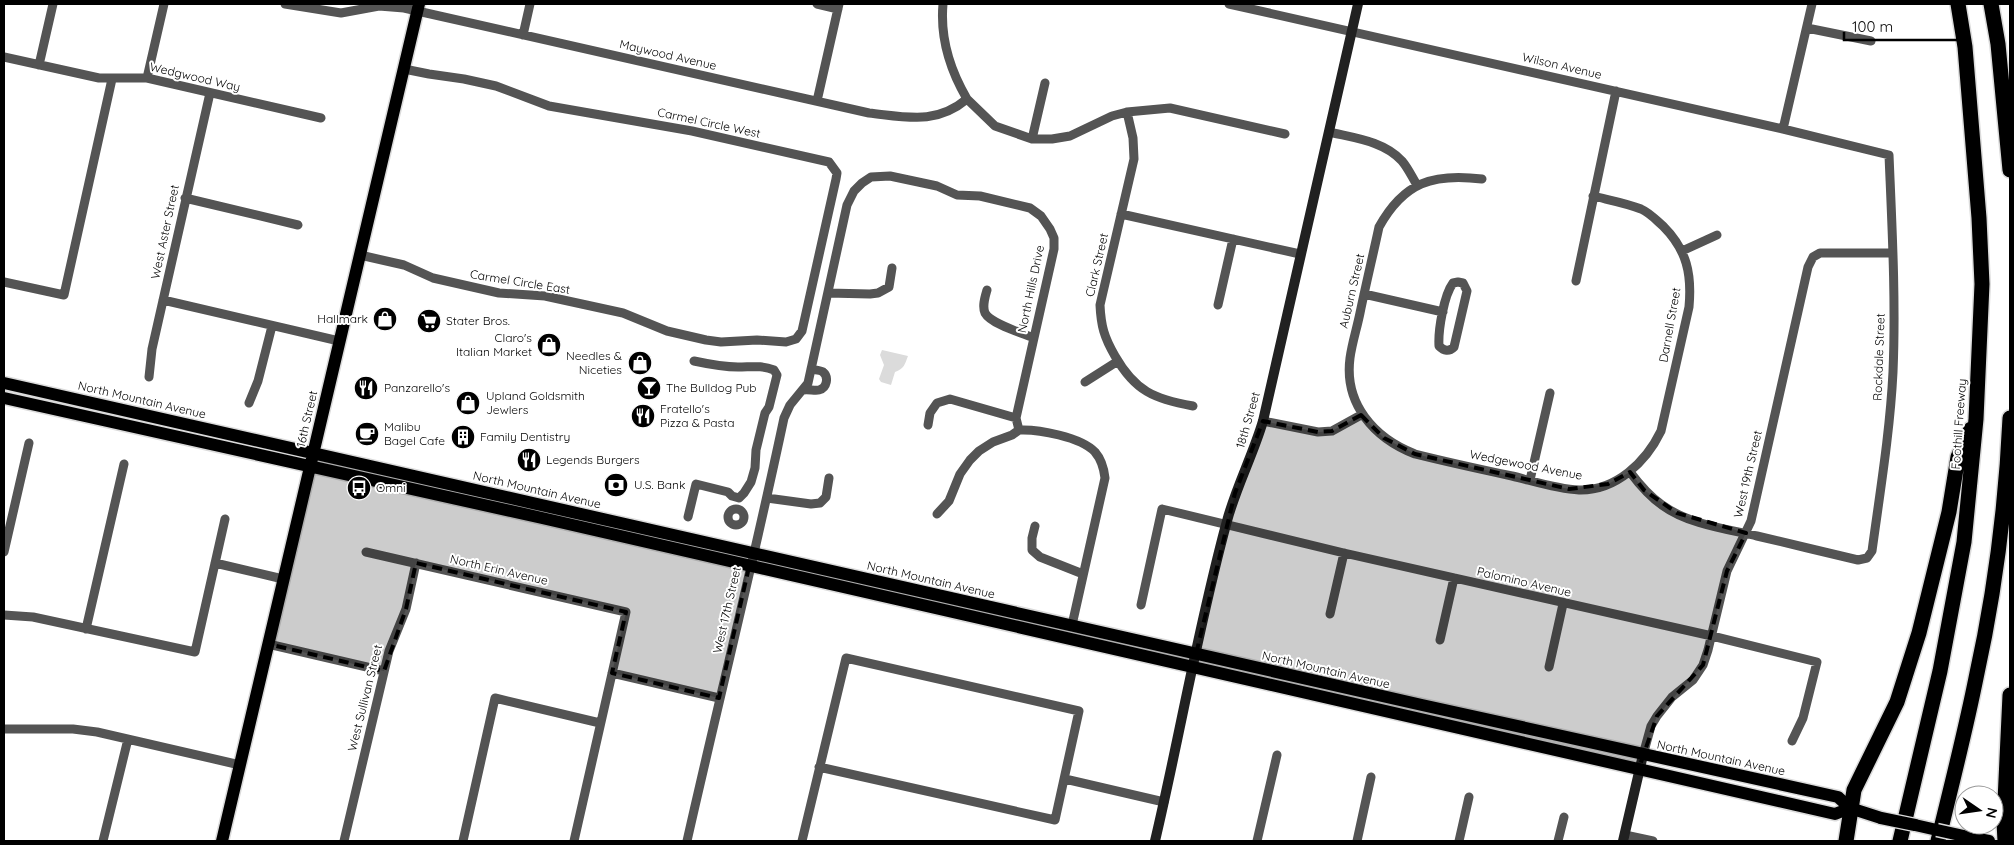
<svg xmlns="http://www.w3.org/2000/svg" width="2014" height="845" viewBox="0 0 2014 845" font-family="Quicksand,sans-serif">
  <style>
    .pitch { fill: #dbdbdb }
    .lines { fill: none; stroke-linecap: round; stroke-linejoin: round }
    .primary-casing { stroke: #dbdbdb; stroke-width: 15 }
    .motorway-casing { stroke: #dbdbdb; stroke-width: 18 }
    .minor { stroke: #545454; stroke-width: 9 }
    .secondary { stroke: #212121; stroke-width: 10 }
    .primary { stroke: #000; stroke-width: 12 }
    .motorway { stroke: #000; stroke-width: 15 }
    .primary-bridge-casing { stroke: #dbdbdb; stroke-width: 15; stroke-linecap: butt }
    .primary-bridge { stroke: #000; stroke-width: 12 }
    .marked { fill: #000; fill-opacity: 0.2; stroke: #000; stroke-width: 4; stroke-dasharray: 10 6; stroke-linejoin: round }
    .labels { text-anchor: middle; stroke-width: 4; stroke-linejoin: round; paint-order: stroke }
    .street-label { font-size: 12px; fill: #000; stroke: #fff }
    .poi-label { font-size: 12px; fill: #000; stroke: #fff; text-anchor: start }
  </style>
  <rect width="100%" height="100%" fill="#fff"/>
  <path class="pitch" d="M 882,350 L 908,356 C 905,364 904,369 895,372 L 891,385 L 881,382 L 879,379 L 884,365 L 880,355 Z"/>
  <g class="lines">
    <g class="primary-casing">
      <path id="primary" d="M 4,383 L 1422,705 L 1838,797 L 1850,808 L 1881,818
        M 4,398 L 542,518 L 1835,814 L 1850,808
        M 1915,825 L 1937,830
        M 1973,838 L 1989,841
        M 222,841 L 419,4"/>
    </g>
    <g class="motorway-casing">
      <path id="motorway" d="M 1991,4 L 1998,44 L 2010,170
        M 1846,841 L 1854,790 L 1897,702 L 1919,633 L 1949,512 L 1958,457 L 1971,429
        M 1900,841 L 1940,671 L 1964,542 L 1976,419 L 1982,284 L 1979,218 L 1965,47 L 1958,4
        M 1938,841 C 1951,787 1965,733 1976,678 C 1995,592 2006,505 2010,418
        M 2005,841 L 2004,822 L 2010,695"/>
    </g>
    <path class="minor" d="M 285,4 L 341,13 L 379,6 L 404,8 L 869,113 C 907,117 936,125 967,99 L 995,126 L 1032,139 L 1052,139 L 1070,136 L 1112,116 L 1127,112 L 1170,108 L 1285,134
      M 817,4 L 838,9
      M 943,4 C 940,38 950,70 967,99
      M 1229,4 L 1783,129 L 1889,155 C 1892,227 1896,300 1893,372 C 1890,432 1880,492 1872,551 L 1867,558 L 1858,560 C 1824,552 1791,544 1757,536 C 1726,529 1688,524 1662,505 C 1649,496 1639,484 1630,472
      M 1807,28 L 1871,41
      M 523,35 L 530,4
      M 4,57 L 99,78 L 147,78 L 321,118
      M 39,65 L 53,4
      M 147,78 L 164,4
      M 817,101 L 839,4
      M 1127,112 L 1133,138 L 1134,159 L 1100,305 C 1101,326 1104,337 1115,356 C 1135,391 1154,399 1193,406
      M 1783,129 L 1812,4
      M 1329,132 C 1354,138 1384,141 1402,161 C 1408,168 1412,177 1417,185
      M 1032,139 L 1045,83
      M 1482,179 C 1433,173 1404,182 1379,227 C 1373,255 1366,284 1360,313 C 1357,328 1352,343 1350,358 C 1344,404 1374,438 1415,454 C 1447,462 1479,469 1512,476 C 1533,481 1557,489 1579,490 C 1616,491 1646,462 1661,431 L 1689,307 C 1692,274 1687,250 1663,226 C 1656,220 1650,213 1641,209 C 1626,203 1609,200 1593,196
      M 185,198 L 298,225
      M 1121,214 L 1300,254
      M 1682,251 L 1717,235
      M 360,255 L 404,265 L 433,278 L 499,293 L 545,296 L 623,313 L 667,331 L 706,340 L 721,342 L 757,340 L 786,342 L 796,339 L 802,331 L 836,179 L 837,173 L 829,162 L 692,131 L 549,106 L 496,86 L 464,79 L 429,74 L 404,69
      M 1576,281 L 1616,91
      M 4,282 L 64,295 L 112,79
      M 1458,282 L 1463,283 L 1467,291 L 1454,347 C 1449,352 1444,351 1439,346 C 1438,330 1444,295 1453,283 Z
      M 987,290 C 985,297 982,306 985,313 C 991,324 1022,333 1034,338
      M 828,293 L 870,294 L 878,293 L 889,287 L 892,268
      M 1364,294 L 1443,312
      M 163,300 L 339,341
      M 1218,305 L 1233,239
      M 694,361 C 708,364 724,367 738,367 C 752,367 761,365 774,370 L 777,375 L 769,407 L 765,413 L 756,450 L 755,468 L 751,482 L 744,493 L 739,498
      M 149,377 L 152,349 L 210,93
      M 1085,382 L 1118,361
      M 803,390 C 808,389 815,391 819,390 C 827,388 829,377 823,372 C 821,370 814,370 811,369
      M 249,403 L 258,381 L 272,326
      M 1263,421 L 1318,432 L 1332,431 L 1361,415
      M 928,425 L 930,413 L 937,403 L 950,399 L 1016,418
      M 1530,480 L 1550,393
      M 767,498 L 811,504 L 820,503 L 826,497 L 829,478
      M728 517a8 8 0 1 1 16 0a8 8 0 1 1-16 0Z
      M 937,514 L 949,501 L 960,474 L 970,460 L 979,451 L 993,442 L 1012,435 L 1019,430
      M 688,517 L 696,484 L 728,492 L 732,496 L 739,498
      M 1035,526 L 1032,538 L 1032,550 L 1040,557 L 1083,574
      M 4,552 L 29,443
      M 366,552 L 626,612 L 574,841
      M 215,563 L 283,579
      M 1141,605 L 1162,509 L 1344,553 L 1712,636 L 1817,662 L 1803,718 L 1792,741
      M 1330,614 L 1344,553
      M 4,615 L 33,617 L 195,652 L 225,519
      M 86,629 L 124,464
      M 1440,640 L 1454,578
      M 268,644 L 384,671
      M 1549,667 L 1563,604
      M 612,673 L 719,698
      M 4,729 L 73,729 L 97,732 L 240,765
      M 1643,755 L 1651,726 L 1657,716 L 1672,697 L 1693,680 L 1703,665 L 1708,650 L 1727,571 L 1751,521 L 1808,267 L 1813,257 L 1820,253 L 1893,253
      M 1065,779 L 1164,802
      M 1625,835 L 1653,841
      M 103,841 L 128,739
      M 344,841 L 389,651 L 406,609 L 416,563
      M 463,841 L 495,698 L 600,723
      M 687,841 C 719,700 754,560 784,418 L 790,405 L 808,383 L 847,205 L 854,191 L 862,183 L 871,177 L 890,176 L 937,186 L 957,195 L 980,196 L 1030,208 L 1041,216 L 1050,229 L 1054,238 L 1054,249 L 1016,418 L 1019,430 C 1038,429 1081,437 1095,452 C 1101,459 1104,469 1105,478 L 1072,625
      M 802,841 L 846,658 L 1079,711 L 1055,820 L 819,767
      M 1257,841 L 1277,755
      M 1357,841 L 1371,777
      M 1459,841 L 1469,797
      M 1558,841 L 1564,817"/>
    <path class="secondary" d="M 1155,841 C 1180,735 1198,627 1227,521 C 1236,487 1253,455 1263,421 L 1358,4
      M 1623,841 L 1643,755"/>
    <use href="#primary" class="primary"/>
    <use href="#motorway" class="motorway"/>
    <g class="primary-bridge-casing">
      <path id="primary-bridge" d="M 1881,818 L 1915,825
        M 1937,830 L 1973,838"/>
    </g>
    <use href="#primary-bridge" class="primary-bridge"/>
  </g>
  <path class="marked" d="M 1361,415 L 1384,438 L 1415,454 L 1569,489 L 1608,484 L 1630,472 L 1644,490 L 1677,513 L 1746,533 L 1727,571 L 1703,665 L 1657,716 L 1639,768 L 749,567 L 719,698 L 612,673 L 626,612 L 416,563 L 406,609 L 384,671 L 268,644 L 313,454 L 1196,654 L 1235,493 L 1263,421 L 1318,432 L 1332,431 Z"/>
  <defs>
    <g id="shop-disc" transform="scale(1.25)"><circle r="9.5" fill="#000" stroke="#fff"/><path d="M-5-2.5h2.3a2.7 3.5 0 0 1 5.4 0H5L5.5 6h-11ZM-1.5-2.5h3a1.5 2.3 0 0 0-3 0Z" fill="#fff"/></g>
    <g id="supermarket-disc" transform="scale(1.25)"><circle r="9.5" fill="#000" stroke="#fff"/><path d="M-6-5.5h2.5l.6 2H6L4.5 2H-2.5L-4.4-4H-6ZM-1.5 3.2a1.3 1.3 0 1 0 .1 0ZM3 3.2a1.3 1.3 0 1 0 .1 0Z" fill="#fff"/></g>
    <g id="restaurant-disc" transform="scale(1.25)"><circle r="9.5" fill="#000" stroke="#fff"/><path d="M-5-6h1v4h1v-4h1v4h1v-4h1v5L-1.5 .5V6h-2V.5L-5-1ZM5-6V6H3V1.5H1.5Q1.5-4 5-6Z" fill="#fff"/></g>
    <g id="bar-disc" transform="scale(1.25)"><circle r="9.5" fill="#000" stroke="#fff"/><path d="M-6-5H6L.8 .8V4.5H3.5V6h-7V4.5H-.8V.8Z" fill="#fff"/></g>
    <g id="cafe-disc" transform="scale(1.25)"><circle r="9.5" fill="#000" stroke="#fff"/><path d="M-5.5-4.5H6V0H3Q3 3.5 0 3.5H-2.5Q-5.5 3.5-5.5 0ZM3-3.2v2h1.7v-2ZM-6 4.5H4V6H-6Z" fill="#fff"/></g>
    <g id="building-disc" transform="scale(1.25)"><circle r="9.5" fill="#000" stroke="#fff"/><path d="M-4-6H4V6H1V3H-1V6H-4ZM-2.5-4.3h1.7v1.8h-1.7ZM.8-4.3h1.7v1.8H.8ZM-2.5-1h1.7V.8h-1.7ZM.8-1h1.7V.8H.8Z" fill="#fff"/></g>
    <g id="bank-disc" transform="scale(1.25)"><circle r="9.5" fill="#000" stroke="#fff"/><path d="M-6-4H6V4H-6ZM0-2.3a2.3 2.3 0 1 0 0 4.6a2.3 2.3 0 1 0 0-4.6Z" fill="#fff"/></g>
    <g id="bus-disc" transform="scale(1.25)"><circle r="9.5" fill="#000" stroke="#fff"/><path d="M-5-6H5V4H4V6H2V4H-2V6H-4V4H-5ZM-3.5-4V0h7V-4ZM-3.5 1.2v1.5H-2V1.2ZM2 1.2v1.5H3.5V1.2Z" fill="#fff"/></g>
  </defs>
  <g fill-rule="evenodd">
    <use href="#shop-disc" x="385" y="319"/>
    <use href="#supermarket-disc" x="429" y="321"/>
    <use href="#shop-disc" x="549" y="345"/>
    <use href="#shop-disc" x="640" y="363"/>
    <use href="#restaurant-disc" x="366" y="388"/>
    <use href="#bar-disc" x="649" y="388"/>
    <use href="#shop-disc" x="468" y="403"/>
    <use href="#restaurant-disc" x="643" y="416"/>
    <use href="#cafe-disc" x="367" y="434"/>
    <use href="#building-disc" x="463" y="437"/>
    <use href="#restaurant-disc" x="529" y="460"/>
    <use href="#bank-disc" x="616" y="485"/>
    <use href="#bus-disc" x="359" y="488"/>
  </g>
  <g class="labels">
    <g class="street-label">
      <text transform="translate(668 55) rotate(13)" y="4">Maywood Avenue</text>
      <text transform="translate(1562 66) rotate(13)" y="4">Wilson Avenue</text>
      <text transform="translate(195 77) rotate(13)" y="4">Wedgwood Way</text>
      <text transform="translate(709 123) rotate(12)" y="4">Carmel Circle West</text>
      <text transform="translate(165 232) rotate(-78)" y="4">West Aster Street</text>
      <text transform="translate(1097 265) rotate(-77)" y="4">Clark Street</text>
      <text transform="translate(520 282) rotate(9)" y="4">Carmel Circle East</text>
      <text transform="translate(1031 289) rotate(-78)" y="4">North Hills Drive</text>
      <text transform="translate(1352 291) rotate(-77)" y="4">Auburn Street</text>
      <text transform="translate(1670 325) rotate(-80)" y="4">Darnell Street</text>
      <text transform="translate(1879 357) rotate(-88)" y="4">Rockdale Street</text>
      <text transform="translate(142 400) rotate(13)" y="4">North Mountain Avenue</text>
      <text transform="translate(307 419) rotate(-77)" y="4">16th Street</text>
      <text transform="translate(1248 420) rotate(-74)" y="4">18th Street</text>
      <text transform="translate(1959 424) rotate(-86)" y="4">Foothill Freeway</text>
      <text transform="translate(1526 465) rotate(11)" y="4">Wedgewood Avenue</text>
      <text transform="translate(1748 474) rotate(-77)" y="4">West 19th Street</text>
      <text transform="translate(537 490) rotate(13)" y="4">North Mountain Avenue</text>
      <text transform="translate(499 570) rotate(13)" y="4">North Erin Avenue</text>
      <text transform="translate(931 580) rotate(13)" y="4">North Mountain Avenue</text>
      <text transform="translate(1524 582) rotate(13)" y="4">Palomino Avenue</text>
      <text transform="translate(727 610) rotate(-77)" y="4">West 17th Street</text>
      <text transform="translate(1326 670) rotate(13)" y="4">North Mountain Avenue</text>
      <text transform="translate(365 698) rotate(-76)" y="4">West Sullivan Street</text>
      <text transform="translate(1721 758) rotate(12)" y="4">North Mountain Avenue</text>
    </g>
    <g class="poi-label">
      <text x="368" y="323" text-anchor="end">Hallmark</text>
      <text x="446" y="325">Stater Bros.</text>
      <text x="532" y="342" text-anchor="end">Claro's<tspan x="532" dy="14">Italian Market</tspan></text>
      <text x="622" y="360" text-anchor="end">Needles &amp;<tspan x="622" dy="14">Niceties</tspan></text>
      <text x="384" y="392">Panzarello's</text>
      <text x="666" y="392">The Bulldog Pub</text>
      <text x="486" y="400">Upland Goldsmith<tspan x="486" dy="14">Jewlers</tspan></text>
      <text x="660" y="413">Fratello's<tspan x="660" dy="14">Pizza &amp; Pasta</tspan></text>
      <text x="384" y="431">Malibu<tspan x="384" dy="14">Bagel Cafe</tspan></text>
      <text x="480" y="441">Family Dentistry</text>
      <text x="546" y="464">Legends Burgers</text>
      <text x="634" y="489">U.S. Bank</text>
      <text x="376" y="492">Omni</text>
    </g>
  </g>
  <rect width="2014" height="845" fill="none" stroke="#000000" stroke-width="10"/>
  <g transform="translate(1979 810) rotate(103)"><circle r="24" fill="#ffffff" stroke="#999999"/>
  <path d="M0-4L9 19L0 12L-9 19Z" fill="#000000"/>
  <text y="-8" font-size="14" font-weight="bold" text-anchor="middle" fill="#000000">N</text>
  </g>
  <path d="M1844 32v8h114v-8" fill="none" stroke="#000000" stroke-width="2.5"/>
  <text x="1852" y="32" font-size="15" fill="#000000" stroke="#ffffff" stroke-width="4" paint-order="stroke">100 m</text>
</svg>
